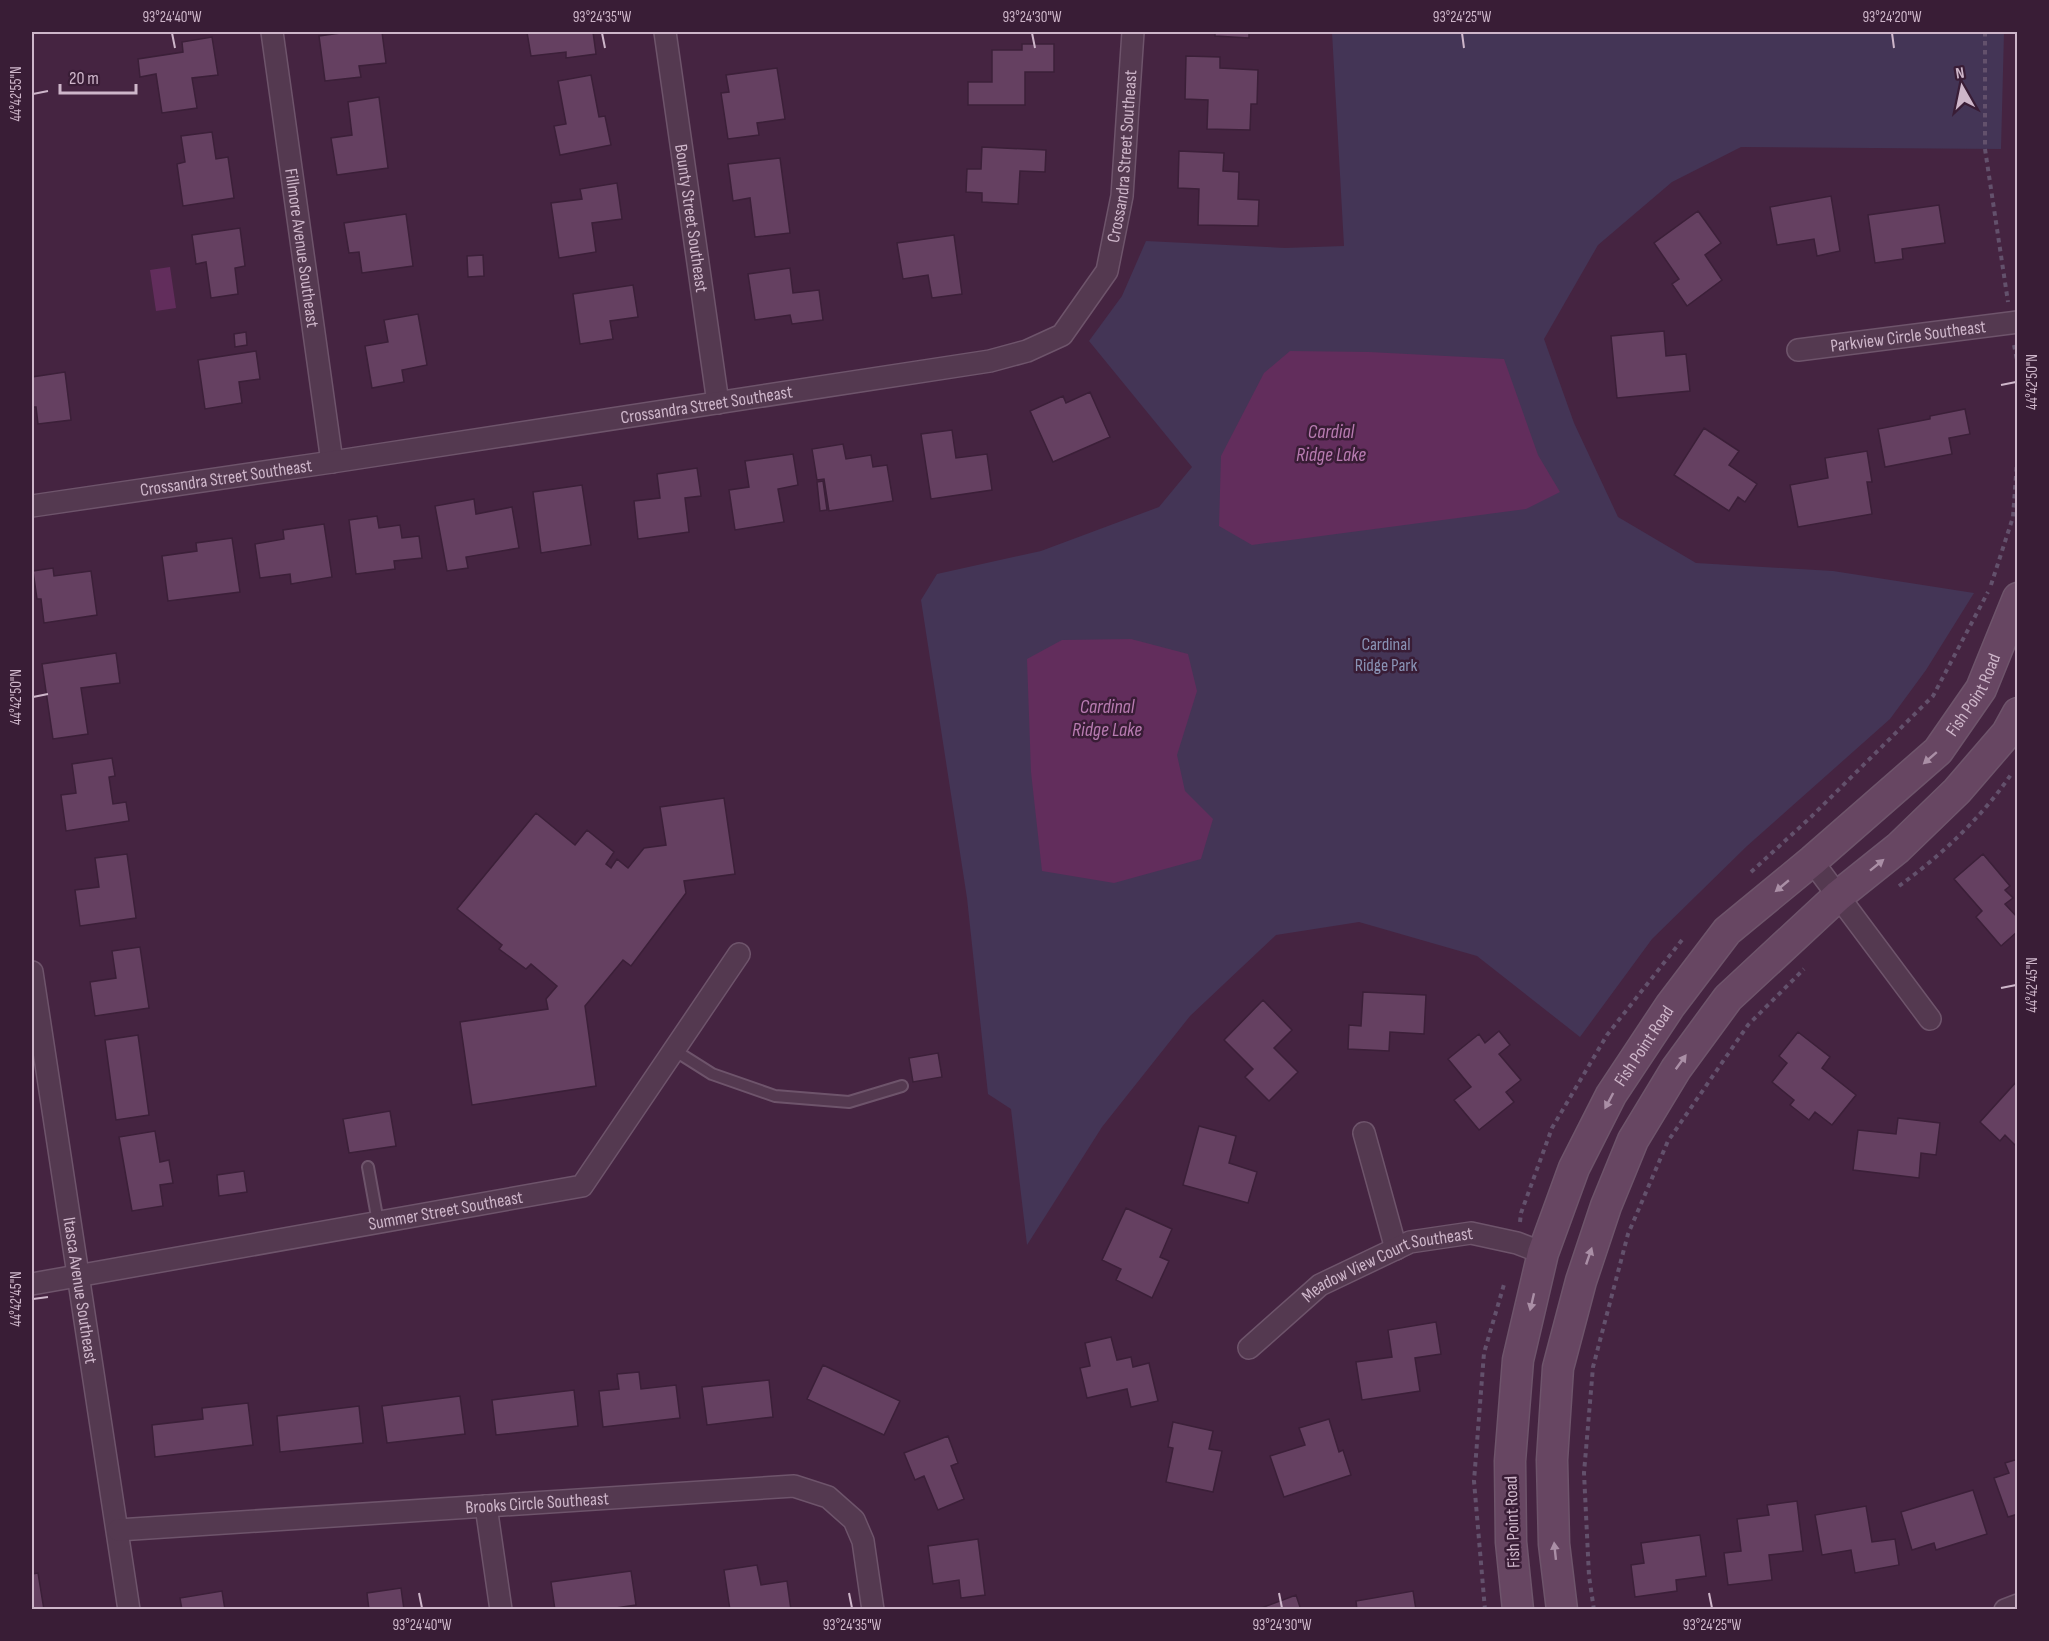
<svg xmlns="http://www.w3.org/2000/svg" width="2049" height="1641" viewBox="0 0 2049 1641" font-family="'Sofia Sans Condensed',sans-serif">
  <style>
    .green { fill: #443556 }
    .water { fill: #622d5c }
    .building { fill: #654061; stroke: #3b1f38; stroke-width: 1.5 }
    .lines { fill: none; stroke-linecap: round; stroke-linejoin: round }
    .lane-casing { stroke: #6e546b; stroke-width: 14 }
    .street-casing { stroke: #6e546b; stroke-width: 24 }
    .secondary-casing { stroke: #6e546b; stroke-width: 33 }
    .path { stroke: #63516c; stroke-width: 4; stroke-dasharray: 4.5 4.5; stroke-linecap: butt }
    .lane { stroke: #543950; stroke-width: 10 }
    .street { stroke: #543950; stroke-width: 21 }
    .secondary { stroke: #674662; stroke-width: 30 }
    .oneway { fill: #aa8fa6 }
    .ticks { fill: none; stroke: #ceb6ca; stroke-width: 2 }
    .labels { text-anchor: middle; stroke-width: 5; stroke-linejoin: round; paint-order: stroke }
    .street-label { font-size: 18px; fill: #ceb6ca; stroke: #391d36 }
    .park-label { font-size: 18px; fill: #8992b4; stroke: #391d36 }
    .water-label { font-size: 20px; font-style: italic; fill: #b87bb1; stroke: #391d36 }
    .neatline { fill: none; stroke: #ceb6ca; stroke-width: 2 }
    .ticks-label { font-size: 15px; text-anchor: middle; fill: #ceb6ca }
  </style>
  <rect width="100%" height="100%" fill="#452441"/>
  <path class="green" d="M 1332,32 L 2004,32 L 2001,149 L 1741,147 L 1672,182 L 1598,245 L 1544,339 L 1574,423 L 1618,517 L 1696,563 L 1833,571 L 1974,593 L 1926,670 L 1890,719 L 1747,846 L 1652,939 L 1580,1037 L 1477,956 L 1359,922 L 1276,935 L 1190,1016 L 1102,1127 L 1027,1245 L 1011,1109 L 988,1094 L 967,898 L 921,600 L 937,574 L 1041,551 L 1159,507 L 1192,467 L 1089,341 L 1122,296 L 1146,241 L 1285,248 L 1344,246 Z"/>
  <path class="water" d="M 170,267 L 176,308 L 156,311 L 150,270 Z
    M 1290,351 L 1369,352 L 1504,359 L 1538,455 L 1560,492 L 1526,509 L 1252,545 L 1219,526 L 1221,456 L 1264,373 Z
    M 1131,639 L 1188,654 L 1197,691 L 1177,755 L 1185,791 L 1213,819 L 1201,859 L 1114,883 L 1042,871 L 1031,772 L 1027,659 L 1062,640 Z"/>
  <path class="building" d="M 348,32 L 382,32 L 386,63 L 359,66 L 361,77 L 325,81 L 319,36 Z
    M 527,32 L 593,32 L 596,54 L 566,58 L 566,52 L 531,56 Z
    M 1215,32 L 1249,32 L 1249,38 L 1215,36 Z
    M 212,37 L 218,75 L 192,78 L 197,108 L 162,113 L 156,74 L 140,77 L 138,59 L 183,52 L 182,42 Z
    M 1022,44 L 1054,44 L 1054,72 L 1025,72 L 1025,105 L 968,105 L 968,82 L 992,82 L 992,50 L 1022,50 Z
    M 1186,56 L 1220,57 L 1220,68 L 1258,70 L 1257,104 L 1251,104 L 1250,130 L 1207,129 L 1208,100 L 1185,99 Z
    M 777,68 L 785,119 L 757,123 L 759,135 L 728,139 L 721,93 L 729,92 L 726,75 Z
    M 591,75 L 599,117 L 605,116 L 611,145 L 560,155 L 554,126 L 566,124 L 558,81 Z
    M 379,97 L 388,168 L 337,175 L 331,138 L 352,135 L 348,102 Z
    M 212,132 L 216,159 L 228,157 L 234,198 L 183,206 L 177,164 L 185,162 L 181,136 Z
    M 982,147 L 1046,150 L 1045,172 L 1020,171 L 1018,204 L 982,202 L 982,193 L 966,192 L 967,169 L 981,169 Z
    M 1179,151 L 1224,153 L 1223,171 L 1239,172 L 1238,199 L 1259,200 L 1258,226 L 1198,225 L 1199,189 L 1178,188 Z
    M 780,158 L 790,233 L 755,237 L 750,198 L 733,201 L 728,164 Z
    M 617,183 L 622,219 L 592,223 L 596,252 L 559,258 L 551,203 L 582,199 L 580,189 Z
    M 1831,196 L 1840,251 L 1817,256 L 1814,239 L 1777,245 L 1770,207 Z
    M 1939,205 L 1945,243 L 1902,249 L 1903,259 L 1875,263 L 1868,215 Z
    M 1698,211 L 1721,243 L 1705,255 L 1722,280 L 1687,306 L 1672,284 L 1679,279 L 1654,243 Z
    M 406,214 L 413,266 L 362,273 L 359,252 L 349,253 L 344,223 Z
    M 240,228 L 245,266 L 235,268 L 238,294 L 211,298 L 206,262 L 196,264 L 192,235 Z
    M 954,235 L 962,294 L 932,298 L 928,275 L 903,279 L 897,243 Z
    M 483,255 L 484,276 L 468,277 L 467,256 Z
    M 790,268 L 793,293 L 819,290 L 823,320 L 792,324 L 790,315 L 755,320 L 748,274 Z
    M 633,285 L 638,317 L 610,321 L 613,339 L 580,344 L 573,294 Z
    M 418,314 L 427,365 L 402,370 L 404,382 L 372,388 L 365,346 L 388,342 L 384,320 Z
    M 1664,331 L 1666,356 L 1686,354 L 1690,391 L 1617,398 L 1611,336 Z
    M 246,332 L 247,345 L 235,347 L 234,334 Z
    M 256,351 L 260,379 L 239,382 L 242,403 L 205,409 L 198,360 Z
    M 65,372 L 71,420 L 38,424 L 36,407 L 32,407 L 32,377 Z
    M 1090,392 L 1110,437 L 1053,462 L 1030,411 L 1063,396 L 1066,403 Z
    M 1965,409 L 1970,434 L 1949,438 L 1952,454 L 1885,467 L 1878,429 L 1930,419 L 1930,416 Z
    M 1704,428 L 1739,451 L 1729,465 L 1757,484 L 1745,502 L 1738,497 L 1729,511 L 1674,475 Z
    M 952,430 L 956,458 L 987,454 L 992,490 L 931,499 L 921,434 Z
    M 843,444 L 846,459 L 871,455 L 873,467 L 887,465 L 893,501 L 829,511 L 824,479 L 817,480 L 812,449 Z
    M 1867,451 L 1872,482 L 1867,482 L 1872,514 L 1798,527 L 1790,485 L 1828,478 L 1825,458 Z
    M 793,454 L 798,485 L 778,489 L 784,522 L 735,530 L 729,490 L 749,487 L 745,461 Z
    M 697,468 L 701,496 L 685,498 L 689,532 L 638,539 L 634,501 L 660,498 L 657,474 Z
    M 823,481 L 827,510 L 820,511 L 817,482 Z
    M 582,485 L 591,545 L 541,553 L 533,492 Z
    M 474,499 L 476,514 L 512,507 L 519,548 L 466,557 L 468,568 L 447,571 L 435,506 Z
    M 377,516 L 379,528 L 400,525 L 402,538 L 419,536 L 422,558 L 394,561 L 395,569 L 356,574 L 349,520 Z
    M 324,524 L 332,577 L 291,584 L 290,574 L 260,578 L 255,544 L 284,539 L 283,530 Z
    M 232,538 L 240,592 L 168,601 L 162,556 L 197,551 L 196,543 Z
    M 53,568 L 54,576 L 91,571 L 97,615 L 44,623 L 41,599 L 37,599 L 33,571 Z
    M 116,653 L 120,683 L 81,688 L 88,734 L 53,739 L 42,664 Z
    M 112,758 L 115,776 L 109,777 L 113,804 L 126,802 L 129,821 L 66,831 L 61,795 L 76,793 L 72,764 Z
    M 724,798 L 735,874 L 684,881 L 686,893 L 631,966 L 623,960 L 585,1006 L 596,1086 L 472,1105 L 460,1022 L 548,1009 L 546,999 L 557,986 L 531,964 L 526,969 L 499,949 L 502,945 L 457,909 L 536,813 L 575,845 L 587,830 L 614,852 L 606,864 L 611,868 L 617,859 L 628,868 L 644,848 L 666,845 L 660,807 Z
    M 127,854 L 136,918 L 80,926 L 75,890 L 99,887 L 95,858 Z
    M 1983,854 L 2010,886 L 2005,890 L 2013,898 L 2005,904 L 2018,918 L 2018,931 L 2001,946 L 1976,917 L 1982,911 L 1954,879 Z
    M 140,947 L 149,1008 L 95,1016 L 90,982 L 116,978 L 112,951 Z
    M 1363,992 L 1426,995 L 1424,1034 L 1390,1032 L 1389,1051 L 1348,1049 L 1349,1025 L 1361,1026 Z
    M 1263,1000 L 1292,1030 L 1274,1048 L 1298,1072 L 1269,1101 L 1245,1077 L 1253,1069 L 1224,1040 Z
    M 1499,1031 L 1510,1045 L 1499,1054 L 1521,1080 L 1506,1092 L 1514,1102 L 1479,1130 L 1454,1100 L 1471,1087 L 1448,1059 L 1479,1034 L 1485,1043 Z
    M 1798,1032 L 1830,1057 L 1822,1068 L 1856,1095 L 1832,1125 L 1815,1112 L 1809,1120 L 1790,1105 L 1794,1100 L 1772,1082 L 1787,1063 L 1779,1056 Z
    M 138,1035 L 149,1115 L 116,1120 L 105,1040 Z
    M 938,1053 L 942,1077 L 913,1082 L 909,1058 Z
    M 2018,1080 L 2018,1146 L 2017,1147 L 2005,1135 L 2000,1141 L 1980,1122 Z
    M 390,1111 L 396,1146 L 349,1153 L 343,1119 Z
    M 1898,1118 L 1940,1123 L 1936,1155 L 1921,1153 L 1919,1178 L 1853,1170 L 1858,1130 L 1896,1134 Z
    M 1199,1126 L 1236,1136 L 1229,1163 L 1257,1172 L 1248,1203 L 1183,1185 Z
    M 155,1131 L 160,1162 L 169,1160 L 173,1183 L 160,1185 L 163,1206 L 132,1211 L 119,1137 Z
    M 244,1171 L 247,1192 L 219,1196 L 217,1175 Z
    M 1126,1208 L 1172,1229 L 1160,1257 L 1169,1261 L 1152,1298 L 1116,1280 L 1121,1269 L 1102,1260 Z
    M 1436,1322 L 1441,1354 L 1415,1358 L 1420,1391 L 1362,1400 L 1356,1362 L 1392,1357 L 1388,1330 Z
    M 1111,1337 L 1117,1360 L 1131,1357 L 1133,1367 L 1149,1363 L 1158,1401 L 1131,1407 L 1127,1389 L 1087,1398 L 1080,1368 L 1090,1366 L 1085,1343 Z
    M 823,1365 L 900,1401 L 884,1435 L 807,1399 Z
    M 639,1372 L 641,1389 L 676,1385 L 680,1418 L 603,1427 L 599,1391 L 619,1389 L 617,1374 Z
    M 769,1380 L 773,1417 L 707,1425 L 702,1387 Z
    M 574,1390 L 578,1426 L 496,1435 L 492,1400 Z
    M 460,1396 L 465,1434 L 387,1443 L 382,1406 Z
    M 248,1403 L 253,1445 L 155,1457 L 152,1425 L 203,1419 L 202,1408 Z
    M 359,1406 L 363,1443 L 280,1452 L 277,1416 Z
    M 1329,1419 L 1339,1452 L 1343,1450 L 1351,1475 L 1284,1497 L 1270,1456 L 1305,1445 L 1299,1428 Z
    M 1173,1422 L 1213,1431 L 1209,1449 L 1222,1451 L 1213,1492 L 1166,1482 L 1173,1448 L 1168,1447 Z
    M 948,1436 L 958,1463 L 951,1466 L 964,1499 L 938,1510 L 924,1476 L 915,1480 L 904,1453 Z
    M 2018,1459 L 2018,1514 L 2008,1517 L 1994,1478 L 2009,1473 L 2005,1463 Z
    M 1973,1490 L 1987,1534 L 1936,1550 L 1934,1543 L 1912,1550 L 1901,1512 Z
    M 1797,1501 L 1803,1551 L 1769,1555 L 1772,1580 L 1728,1585 L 1724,1553 L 1741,1551 L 1737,1519 L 1769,1515 L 1767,1505 Z
    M 1866,1506 L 1872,1542 L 1895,1539 L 1899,1565 L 1855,1573 L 1851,1550 L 1822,1555 L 1815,1515 Z
    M 1700,1535 L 1706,1576 L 1676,1580 L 1677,1591 L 1635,1597 L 1631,1565 L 1644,1563 L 1641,1543 Z
    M 978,1539 L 985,1595 L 961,1598 L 959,1580 L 933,1584 L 928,1546 Z
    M 757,1565 L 761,1585 L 787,1581 L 791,1610 L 730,1610 L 724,1570 Z
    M 631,1571 L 636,1605 L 602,1610 L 555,1610 L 551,1582 Z
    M 38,1573 L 44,1610 L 32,1610 L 32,1574 Z
    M 401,1588 L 404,1610 L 369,1610 L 367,1593 Z
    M 222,1591 L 225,1610 L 182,1610 L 180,1598 Z
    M 1413,1591 L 1416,1610 L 1357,1610 L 1356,1601 Z
    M 1296,1595 L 1301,1610 L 1256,1610 Z"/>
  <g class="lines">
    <g class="lane-casing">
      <path id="lane" d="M 674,1050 L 712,1074 L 775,1096 L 849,1102 L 902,1086
        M 368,1167 L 378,1222"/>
    </g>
    <g class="street-casing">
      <g id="street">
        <path id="s1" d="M 272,32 L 332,462"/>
        <path id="s2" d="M 665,32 L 718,403"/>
        <path id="s3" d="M 1798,350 L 2018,322"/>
        <path id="s4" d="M 32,506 L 332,462 L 990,361 L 1027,351 L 1062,335 L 1107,271 L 1122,196 L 1133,32"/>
        <path d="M 1812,861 L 1930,1019"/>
        <path id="s5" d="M 32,972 L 129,1610"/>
        <path d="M 1364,1133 L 1396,1249"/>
        <path id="s6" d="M 32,1284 L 582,1186 L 739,954"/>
        <path id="s7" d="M 1249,1348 L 1320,1285 L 1410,1242 L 1471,1233 L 1517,1243 L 1543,1253"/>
        <path d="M 486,1506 L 501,1610"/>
        <path id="s8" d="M 118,1530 L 794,1486 L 828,1497 L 854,1520 L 863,1541 L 873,1610"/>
        <path d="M 2005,1610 L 2018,1605"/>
      </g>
    </g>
    <g class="secondary-casing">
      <g id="secondary">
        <path id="s9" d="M 1518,1610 L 1511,1542 L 1510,1461 L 1518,1360 L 1543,1253 L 1574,1168 L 1611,1095 L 1670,1006 L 1727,931 L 1812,861 L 1938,751 L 1981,689 L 2018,598"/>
        <path d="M 1562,1610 L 1554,1544 L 1552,1460 L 1558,1368 L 1581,1281 L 1606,1206 L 1633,1140 L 1676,1069 L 1728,998 L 1838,896 L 1898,848 L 1957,791 L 2007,733 L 2018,713"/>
      </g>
    </g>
    <path class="path" d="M 1985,32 L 1985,149 L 2008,302
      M 2014,345 L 2018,365
      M 1991,585 L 2013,517 L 2018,448
      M 1751,872 L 1811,817 L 1933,696 L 1988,592
      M 1899,886 C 1942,855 1983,816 2012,773
      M 1520,1222 L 1521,1213 L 1552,1128 L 1607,1035 L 1682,940
      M 1485,1610 L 1474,1481 L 1484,1353 L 1505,1281
      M 1594,1610 L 1589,1576 L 1584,1473 L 1593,1367 L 1628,1234 L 1668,1141 L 1748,1025 L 1804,969"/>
    <use href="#lane" class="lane"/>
    <use href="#street" class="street"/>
    <use href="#secondary" class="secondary"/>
  </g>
  <defs><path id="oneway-solid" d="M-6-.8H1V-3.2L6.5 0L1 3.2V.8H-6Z" transform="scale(1.5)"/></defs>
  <g class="oneway">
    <use href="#oneway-solid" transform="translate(1930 758) rotate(139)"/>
    <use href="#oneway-solid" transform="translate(1877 865) rotate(-39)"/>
    <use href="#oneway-solid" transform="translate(1782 886) rotate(140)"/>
    <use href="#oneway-solid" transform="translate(1681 1062) rotate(-54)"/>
    <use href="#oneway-solid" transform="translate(1609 1101) rotate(118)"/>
    <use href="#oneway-solid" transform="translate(1589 1256) rotate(-71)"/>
    <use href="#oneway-solid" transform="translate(1532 1302) rotate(103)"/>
    <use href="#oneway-solid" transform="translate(1555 1551) rotate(-96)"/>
  </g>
  <path class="ticks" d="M 172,33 L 175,48M 602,33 L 605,48M 1032,33 L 1035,48M 1462,33 L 1464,48M 1892,33 L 1894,48M 33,94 L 48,91M 2001,385 L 2016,382M 33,697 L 48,694M 2001,988 L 2016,985M 33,1299 L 48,1297M 419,1593 L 422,1608M 849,1593 L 852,1608M 1279,1593 L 1282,1608M 1709,1593 L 1712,1608"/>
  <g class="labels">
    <g class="street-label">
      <text dy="6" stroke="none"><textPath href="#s4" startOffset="1240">Crossandra Street Southeast</textPath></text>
      <text dy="6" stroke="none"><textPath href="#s2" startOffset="188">Bounty Street Southeast</textPath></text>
      <text dy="6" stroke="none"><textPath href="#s1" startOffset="218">Fillmore Avenue Southeast</textPath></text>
      <text dy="6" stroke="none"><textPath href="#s3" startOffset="111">Parkview Circle Southeast</textPath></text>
      <text dy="6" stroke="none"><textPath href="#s4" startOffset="682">Crossandra Street Southeast</textPath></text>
      <text dy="6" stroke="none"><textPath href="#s4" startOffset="196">Crossandra Street Southeast</textPath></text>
      <text dy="6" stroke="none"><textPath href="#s9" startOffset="1078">Fish Point Road</textPath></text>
      <text dy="6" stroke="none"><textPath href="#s9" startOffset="592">Fish Point Road</textPath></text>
      <text dy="6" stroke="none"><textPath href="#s6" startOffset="420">Summer Street Southeast</textPath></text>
      <text dy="6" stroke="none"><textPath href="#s7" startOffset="166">Meadow View Court Southeast</textPath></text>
      <text dy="6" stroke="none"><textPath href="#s5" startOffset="322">Itasca Avenue Southeast</textPath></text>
      <text dy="6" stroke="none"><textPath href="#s8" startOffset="420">Brooks Circle Southeast</textPath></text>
      <text transform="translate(1512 1522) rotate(-92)" y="6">Fish Point Road</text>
    </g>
    <g class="park-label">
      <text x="1386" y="650">Cardinal<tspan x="1386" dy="21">Ridge Park</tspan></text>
    </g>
    <g class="water-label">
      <text x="1331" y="438">Cardial<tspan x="1331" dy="23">Ridge Lake</tspan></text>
      <text x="1107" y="713">Cardinal<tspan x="1107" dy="23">Ridge Lake</tspan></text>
    </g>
  </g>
  <rect width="2049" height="1641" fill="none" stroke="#391d36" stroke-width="66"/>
  <g transform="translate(1962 87) rotate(351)" stroke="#391d36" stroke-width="4.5" paint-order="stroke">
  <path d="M0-4.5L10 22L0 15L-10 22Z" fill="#ceb6ca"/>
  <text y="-9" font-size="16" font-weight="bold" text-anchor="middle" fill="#ceb6ca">N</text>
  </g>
  <path d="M60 84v9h76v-9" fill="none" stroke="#ceb6ca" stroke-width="3"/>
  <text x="69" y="84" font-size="18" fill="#ceb6ca" stroke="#391d36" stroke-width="4.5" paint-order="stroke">20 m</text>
  <rect x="33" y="33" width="1983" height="1575" class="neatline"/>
  <g class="ticks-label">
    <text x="172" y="22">93°24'40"W</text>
    <text x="602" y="22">93°24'35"W</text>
    <text x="1032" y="22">93°24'30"W</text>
    <text x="1462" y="22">93°24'25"W</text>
    <text x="1892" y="22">93°24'20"W</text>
    <text transform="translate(16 94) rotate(-90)" y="5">44°42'55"N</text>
    <text transform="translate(2032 382) rotate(-90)" y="5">44°42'50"N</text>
    <text transform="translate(16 697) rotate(-90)" y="5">44°42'50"N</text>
    <text transform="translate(2032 985) rotate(-90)" y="5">44°42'45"N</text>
    <text transform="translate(16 1299) rotate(-90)" y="5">44°42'45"N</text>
    <text x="422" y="1630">93°24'40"W</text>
    <text x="852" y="1630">93°24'35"W</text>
    <text x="1282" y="1630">93°24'30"W</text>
    <text x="1712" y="1630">93°24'25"W</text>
  </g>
</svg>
